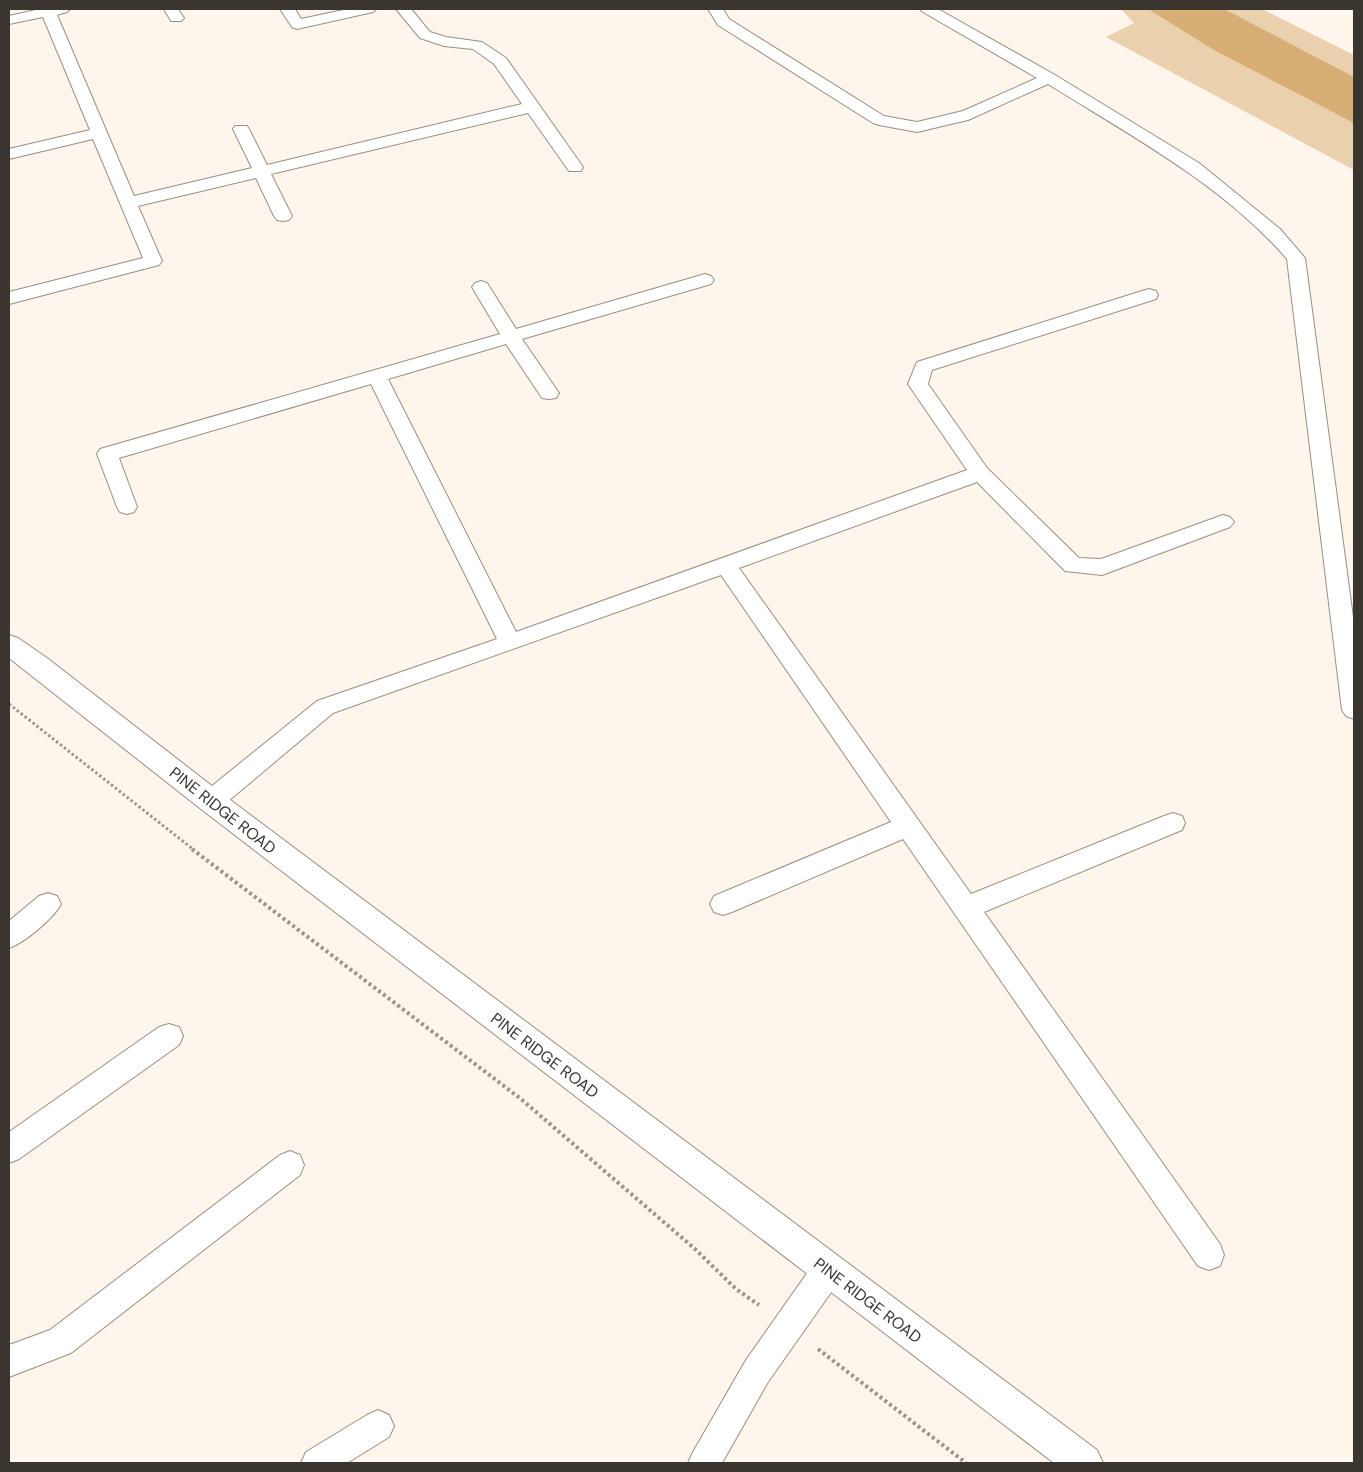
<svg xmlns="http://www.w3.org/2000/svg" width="1363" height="1472" viewBox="0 0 1363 1472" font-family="'DM Sans',sans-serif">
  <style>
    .green { fill: #ead0ac }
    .water { fill: #d7af76 }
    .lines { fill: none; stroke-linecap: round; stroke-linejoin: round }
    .service-casing { stroke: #9a8e7e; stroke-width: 2 }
    .tertiary-casing { stroke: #9a8e7e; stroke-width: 2 }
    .path-far1 { stroke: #9c958d; stroke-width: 3; stroke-dasharray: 2.5 2.5; stroke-linecap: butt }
    .path { stroke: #9c958d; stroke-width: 4; stroke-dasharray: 3 3; stroke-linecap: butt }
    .service { fill: #fff; fill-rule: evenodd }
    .tertiary { fill: #fff; fill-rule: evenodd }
    .labels { text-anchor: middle; stroke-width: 4; stroke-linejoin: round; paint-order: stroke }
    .street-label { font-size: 16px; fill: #3a352e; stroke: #fff }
  </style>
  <rect width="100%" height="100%" fill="#fef6ec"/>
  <path class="green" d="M 1121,9 L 1262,9 L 1354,55 L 1354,170 L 1106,37 L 1134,23 Z"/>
  <path class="water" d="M 1148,9 L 1224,9 L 1354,77 L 1354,123 L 1214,50 Z"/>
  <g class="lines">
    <g class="service-casing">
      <path id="service" d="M 40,9 L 70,9 L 67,12 L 57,15 L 134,196 L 252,168 L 233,129 L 235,126 L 247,126 L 249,129 L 267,165 L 522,104 L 494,64 L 473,49 L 444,46 L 420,38 L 396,9 L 411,9 L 430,32 L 446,37 L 482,42 L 506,58 L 583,167 L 581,171 L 569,171 L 528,113 L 271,174 L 292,216 L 289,220 L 283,221 L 277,220 L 274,216 L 256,178 L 138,206 L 162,261 L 159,265 L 9,304 L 9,292 L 143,258 L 93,139 L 9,159 L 9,149 L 90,130 L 43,17 L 9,24 L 9,16 Z
        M 164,9 L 178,9 L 184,18 L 181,21 L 171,21 Z
        M 280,9 L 295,9 L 301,19 L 348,9 L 376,9 L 373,12 L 297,29 L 292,27 Z
        M 708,9 L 723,9 L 729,19 L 884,116 L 917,122 L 963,111 L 1037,78 L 923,12 L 920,9 L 938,9 L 1055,75 L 1199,163 L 1280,229 L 1305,258 L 1354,625 L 1354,719 L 1346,716 L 1342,710 L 1287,259 C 1222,184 1131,136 1048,84 L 968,120 L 917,132 L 879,125 L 873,123 L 718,25 Z
        M 705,274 L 711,276 L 714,280 L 711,284 L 522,339 L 559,393 L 556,398 L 549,399 L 542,398 L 506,344 L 388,379 L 516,632 L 967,470 L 908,384 L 917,362 L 1142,291 L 1149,289 L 1156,291 L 1158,295 L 1156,299 L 932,370 L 928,384 L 987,468 L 1079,558 L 1101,559 L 1223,515 L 1230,517 L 1234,522 L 1230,527 L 1102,575 L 1065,571 L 977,482 L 739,568 L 971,894 L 1164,816 L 1173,813 L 1182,816 L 1185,823 L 1182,830 L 984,912 L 1220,1244 L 1224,1255 L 1220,1266 L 1209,1270 L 1198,1266 L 903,839 L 732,912 L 723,915 L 714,912 L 710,904 L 714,896 L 891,822 L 721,575 L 333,713 L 220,808 L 211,811 L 202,808 L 199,801 L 202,794 L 317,701 L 497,639 L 371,384 L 119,458 L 137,507 L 134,512 L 127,514 L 120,512 L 117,507 L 97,454 L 100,449 L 500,334 L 472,287 L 475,283 L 481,281 L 487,283 L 516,329 Z
        M 48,893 L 57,896 L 61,904 C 54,918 24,943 9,948 L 9,921 L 39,896 Z
        M 169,1024 L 179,1027 L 183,1036 L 179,1045 L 19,1159 L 9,1163 L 9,1132 L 159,1027 Z
        M 290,1151 L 300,1155 L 304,1165 L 300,1175 L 71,1353 L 9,1377 L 9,1345 L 50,1330 L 280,1155 Z
        M 828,1255 L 839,1259 L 843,1270 L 839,1281 L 768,1382 L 722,1463 L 688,1463 L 693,1452 L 746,1360 L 817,1259 Z
        M 378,1410 L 389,1415 L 394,1426 L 389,1437 L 347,1463 L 301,1463 L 306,1452 L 367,1415 Z"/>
    </g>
    <g class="tertiary-casing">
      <path id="tertiary" d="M 9,635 L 18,638 L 47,658 L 221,793 L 1097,1450 L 1103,1463 L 1054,1463 L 201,809 L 9,658 Z"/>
    </g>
    <path class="path-far1" d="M 9,704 L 194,850"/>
    <path class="path" d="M 192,849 L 521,1099 L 695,1249 L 736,1289 L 759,1305
      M 818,1349 L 966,1463"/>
    <use href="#service" class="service"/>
    <use href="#tertiary" class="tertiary"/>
  </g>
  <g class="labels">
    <g class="street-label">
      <text transform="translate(223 810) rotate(38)" y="6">PINE RIDGE ROAD</text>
      <text transform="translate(545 1055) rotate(37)" y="6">PINE RIDGE ROAD</text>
      <text transform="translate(868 1300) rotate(37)" y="6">PINE RIDGE ROAD</text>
    </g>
  </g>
  <rect width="1363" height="1472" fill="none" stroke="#3a352e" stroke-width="20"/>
</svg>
